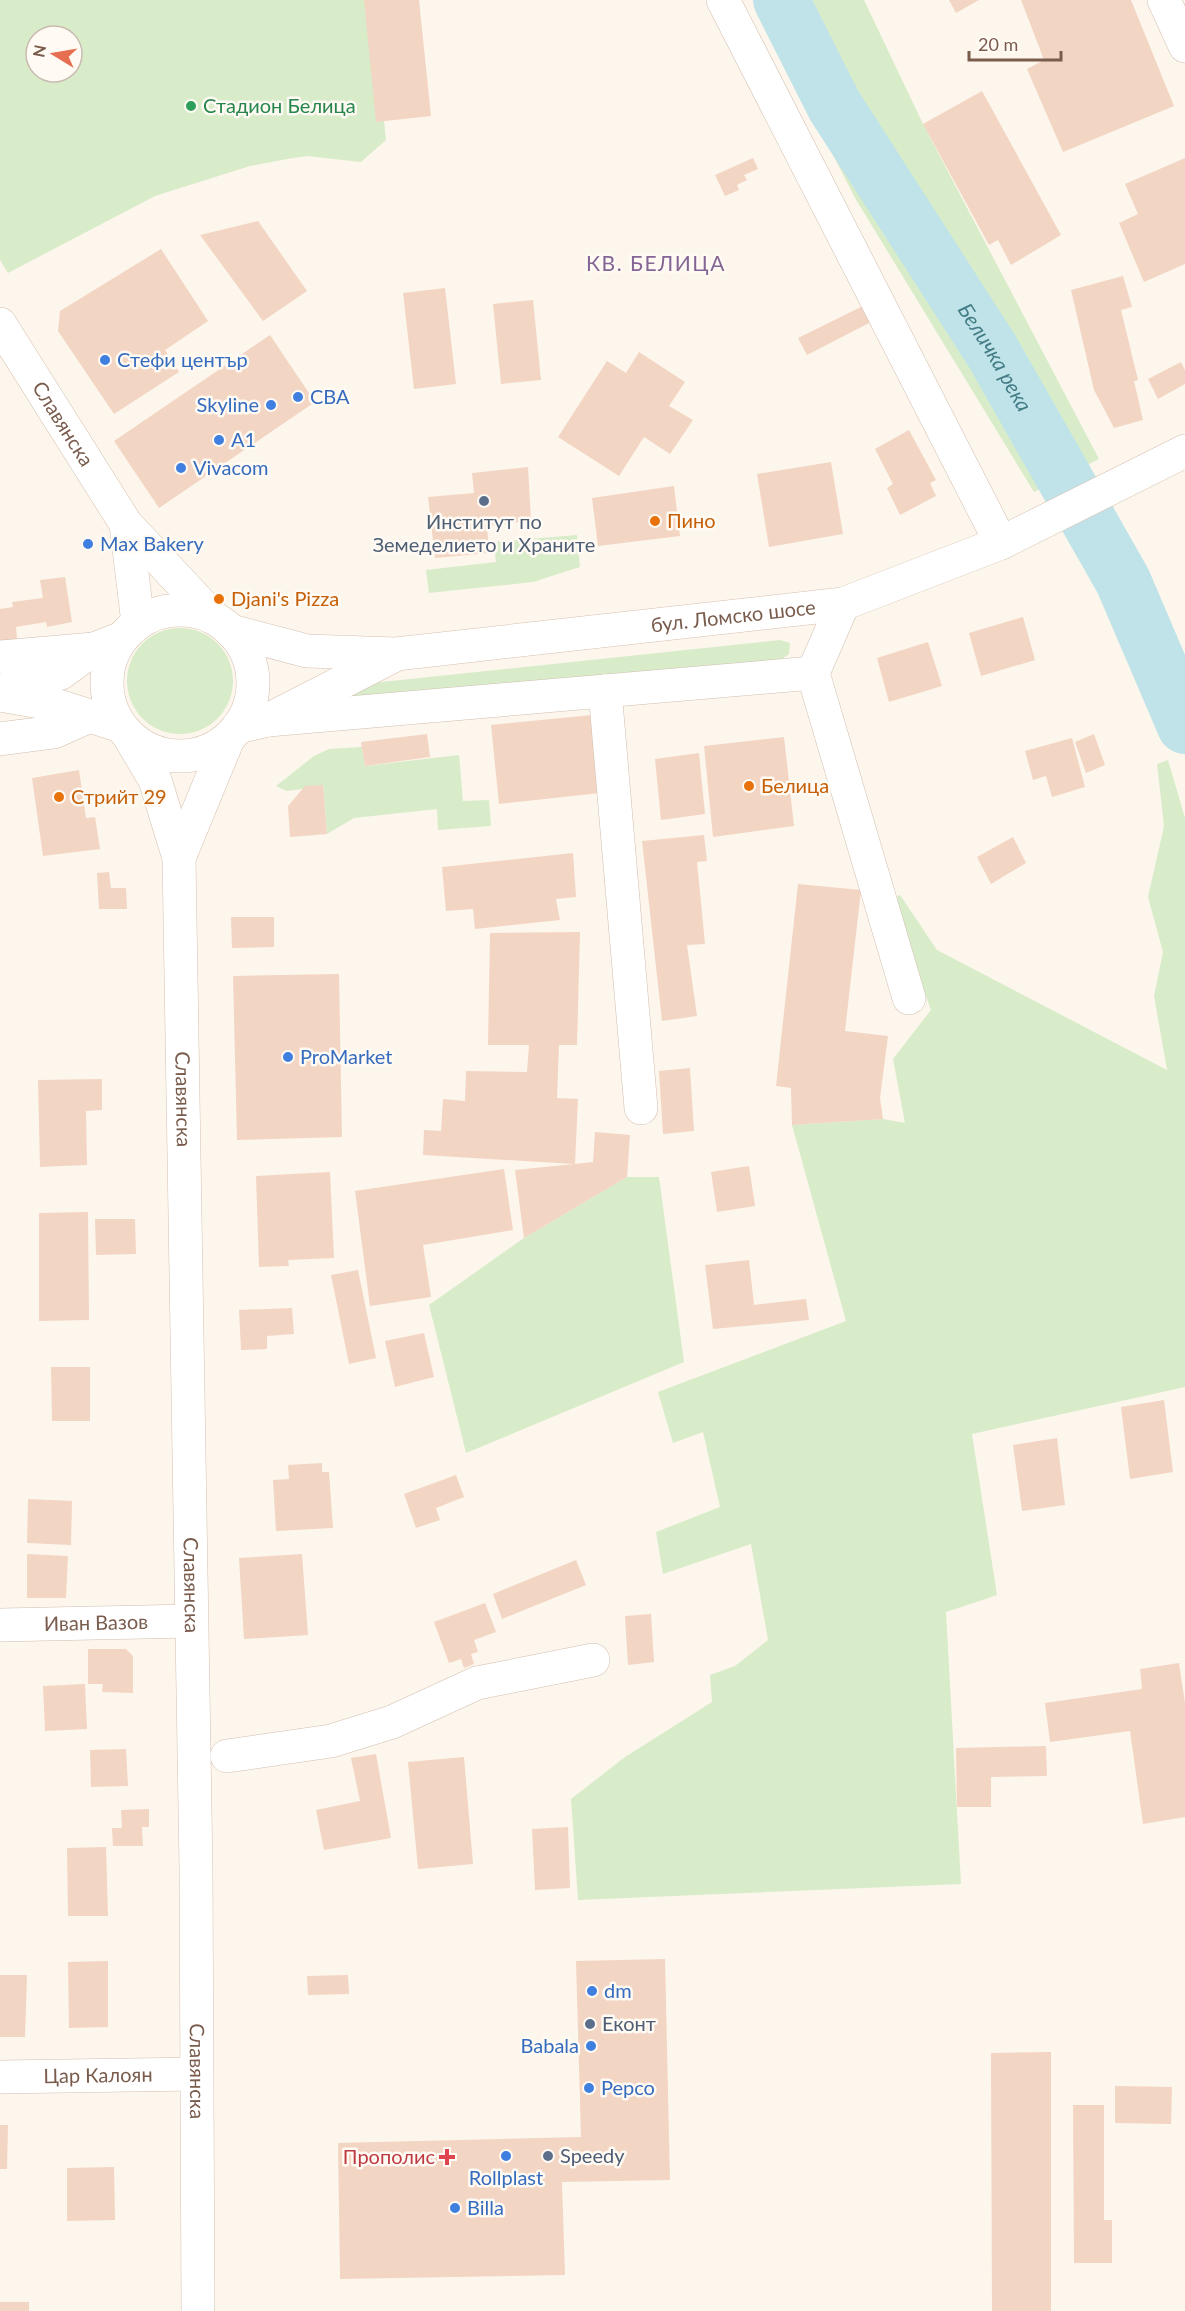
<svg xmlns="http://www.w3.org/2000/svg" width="1185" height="2311" viewBox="0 0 1185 2311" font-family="Lato,sans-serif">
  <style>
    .green { fill: #d8ecc9; fill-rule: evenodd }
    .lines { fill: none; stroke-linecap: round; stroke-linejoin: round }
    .river { stroke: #bfe3e8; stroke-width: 56 }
    .building { fill: #f3d5c3 }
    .street-casing { stroke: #d1beb0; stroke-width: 34 }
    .secondary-casing { stroke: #d6c0b0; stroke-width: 34 }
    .street { stroke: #fff; stroke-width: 33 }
    .secondary { stroke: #fff; stroke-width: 33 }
    .leisure-dot { fill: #2e9e5b; stroke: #fffaf3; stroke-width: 2 }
    .shop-dot { fill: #3f7fe0; stroke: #fffaf3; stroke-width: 2 }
    .service-dot { fill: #5c6f8a; stroke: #fffaf3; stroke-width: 2 }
    .food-dot { fill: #e8710a; stroke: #fffaf3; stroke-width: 2 }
    .health-dot { fill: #e0444e; stroke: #fffaf3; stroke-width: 2 }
    .labels { text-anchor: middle; stroke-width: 5; stroke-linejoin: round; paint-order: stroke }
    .leisure-label { font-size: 20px; fill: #27864d; stroke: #fffaf3; text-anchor: start }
    .shop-label { font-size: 20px; fill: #366cbe; stroke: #fffaf3; text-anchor: start }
    .street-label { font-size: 20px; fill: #7a5c4d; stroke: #fffaf3 }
    .food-label { font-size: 20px; fill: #c56008; stroke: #fffaf3; text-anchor: start }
    .service-label { font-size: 20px; fill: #4e5e75; stroke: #fffaf3; text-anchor: start }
    .health-label { font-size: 20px; fill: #be3a42; stroke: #fffaf3; text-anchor: end }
    .neighbourhood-label { font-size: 21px; letter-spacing: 1.5px; fill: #846695; stroke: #fffaf3 }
    .water-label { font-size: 21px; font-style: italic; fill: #437c86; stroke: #fffaf3 }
  </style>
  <rect width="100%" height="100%" fill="#fdf6ec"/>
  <path class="green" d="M 0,0 L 371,0 L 386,140 L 361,162 L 307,156 L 293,158 L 250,166 L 155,196 L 8,273 L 0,260 ZM 36,36 L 72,36 L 72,72 L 36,72 Z
    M 754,0 L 864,0 L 923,124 L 1099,459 L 1034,492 L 855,198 Z
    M 577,535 L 580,567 L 533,582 L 429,593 L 426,570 L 496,562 L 494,542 Z
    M127 681a53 53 0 1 1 106 0a53 53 0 1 1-106 0Z
    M 780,640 L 790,643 L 789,654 L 779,661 L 345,698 L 372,683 Z
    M 362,747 L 365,766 L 459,755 L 463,801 L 489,800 L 491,826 L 438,830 L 437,809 L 354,818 L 327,834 L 323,786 L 287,791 L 276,786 L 314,756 L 329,749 Z
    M 1168,760 L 1185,818 L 1185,1387 L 972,1434 L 997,1595 L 946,1612 L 961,1884 L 578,1900 L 571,1799 L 625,1757 L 712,1702 L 710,1675 L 735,1666 L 768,1640 L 751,1544 L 663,1574 L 656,1532 L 720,1507 L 703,1432 L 673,1443 L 658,1392 L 846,1321 L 792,1125 L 883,1119 L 905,1123 L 893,1059 L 931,1010 L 890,900 L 900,895 L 937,950 L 1167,1070 L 1154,996 L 1163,952 L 1148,897 L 1164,826 L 1157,764 Z
    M 627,1177 L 659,1177 L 684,1362 L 466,1453 L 429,1305 L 524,1238 Z"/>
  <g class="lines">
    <path class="river" id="s1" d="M 781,0 L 834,105 L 992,351 L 1123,581 L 1185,726"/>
  </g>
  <path class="building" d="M 364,0 L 419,0 L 431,116 L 376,122 Z
    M 949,0 L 979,0 L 956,13 Z
    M 1021,0 L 1131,0 L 1174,106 L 1063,152 L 1027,69 L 1044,60 Z
    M 982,91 L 1061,235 L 1011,265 L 998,240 L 989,245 L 923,124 Z
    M 753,158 L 758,169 L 744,175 L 747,180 L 737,185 L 739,190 L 725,196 L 715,175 Z
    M 1185,158 L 1185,264 L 1144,282 L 1119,223 L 1138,214 L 1125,184 Z
    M 258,221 L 307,291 L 263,321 L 200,235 Z
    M 161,249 L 208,321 L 165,350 L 179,372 L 114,414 L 58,331 L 60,311 Z
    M 1123,276 L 1132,307 L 1121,310 L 1138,380 L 1134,381 L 1143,420 L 1114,428 L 1094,390 L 1071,290 Z
    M 445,288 L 456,384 L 414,389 L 403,293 Z
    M 533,300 L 541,380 L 501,384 L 493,304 Z
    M 863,306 L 871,322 L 807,355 L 798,338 Z
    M 270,335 L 315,402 L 159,508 L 114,441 Z
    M 639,352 L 685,382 L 669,406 L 693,420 L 670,454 L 644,437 L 619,476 L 558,437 L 607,361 L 626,373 Z
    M 1181,362 L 1185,370 L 1185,384 L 1158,399 L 1148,379 Z
    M 909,430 L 936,480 L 930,483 L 936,496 L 900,515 L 887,488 L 893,484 L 875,449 Z
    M 831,462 L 843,534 L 769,547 L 757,474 Z
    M 528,467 L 531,521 L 487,526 L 489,553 L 435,558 L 428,497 L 474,493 L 472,473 Z
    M 674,486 L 680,536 L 598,546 L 592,498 Z
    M 65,577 L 72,622 L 47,627 L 46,622 L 16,627 L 17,639 L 0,642 L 0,609 L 13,607 L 12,602 L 43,598 L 40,580 Z
    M 1023,617 L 1035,660 L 981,676 L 969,633 Z
    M 928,642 L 942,686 L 889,702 L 877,658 Z
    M 592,715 L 600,793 L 499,804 L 491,725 Z
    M 427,734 L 430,757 L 365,766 L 361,742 Z
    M 1094,734 L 1105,765 L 1086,773 L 1075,742 Z
    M 784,737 L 794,826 L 713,837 L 704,746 Z
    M 1072,738 L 1085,787 L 1052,797 L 1046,776 L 1033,780 L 1025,751 Z
    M 699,753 L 705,814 L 661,820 L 655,759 Z
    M 79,770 L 86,818 L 95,817 L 100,849 L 43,856 L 32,778 Z
    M 323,785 L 327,834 L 290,837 L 288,806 L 305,786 Z
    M 704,835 L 707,861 L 697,862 L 705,944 L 687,945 L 697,1016 L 662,1021 L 642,841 Z
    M 1013,837 L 1026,863 L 991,884 L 977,857 Z
    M 573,853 L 576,897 L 556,899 L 560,920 L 475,929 L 473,909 L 446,911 L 442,867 Z
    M 109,872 L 111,888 L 126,888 L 127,909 L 99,909 L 97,873 Z
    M 798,884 L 861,890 L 845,1031 L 888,1036 L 880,1098 L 883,1119 L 792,1125 L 791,1088 L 776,1086 Z
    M 231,917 L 274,917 L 274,947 L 232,948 Z
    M 580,932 L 577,1045 L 559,1045 L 557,1098 L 578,1099 L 575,1164 L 593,1162 L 595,1132 L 630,1135 L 627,1177 L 524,1238 L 515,1170 L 574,1164 L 423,1155 L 424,1130 L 441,1131 L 443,1099 L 465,1101 L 466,1071 L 527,1072 L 529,1045 L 488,1045 L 490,933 Z
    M 339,974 L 342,1137 L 237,1140 L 233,976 Z
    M 690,1068 L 694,1131 L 663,1134 L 659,1071 Z
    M 102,1079 L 102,1110 L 86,1111 L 87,1165 L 40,1167 L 38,1080 Z
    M 749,1166 L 755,1206 L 717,1212 L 711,1172 Z
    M 504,1169 L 513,1230 L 423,1245 L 431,1297 L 370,1306 L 355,1191 Z
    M 330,1172 L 334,1258 L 288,1260 L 289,1266 L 259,1267 L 256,1176 Z
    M 88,1212 L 89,1320 L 39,1321 L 39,1213 Z
    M 95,1219 L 135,1219 L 136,1254 L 96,1255 Z
    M 749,1260 L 754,1305 L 806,1299 L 809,1320 L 713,1329 L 705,1265 Z
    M 358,1270 L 376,1358 L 349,1364 L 331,1275 Z
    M 292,1308 L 294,1334 L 267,1336 L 267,1349 L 241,1350 L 239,1310 Z
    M 424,1333 L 434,1377 L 395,1387 L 385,1341 Z
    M 51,1367 L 90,1367 L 90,1421 L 52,1421 Z
    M 1164,1400 L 1173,1472 L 1130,1479 L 1121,1407 Z
    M 1057,1438 L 1065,1505 L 1022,1511 L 1013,1445 Z
    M 322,1463 L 322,1472 L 329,1472 L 333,1528 L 276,1531 L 273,1480 L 289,1479 L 288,1465 Z
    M 456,1475 L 464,1497 L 436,1508 L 440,1520 L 416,1528 L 404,1494 Z
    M 28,1499 L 72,1501 L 71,1545 L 27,1543 Z
    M 27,1554 L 68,1556 L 66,1598 L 27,1598 Z
    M 302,1554 L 308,1635 L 244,1639 L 239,1558 Z
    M 576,1560 L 586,1585 L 502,1619 L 493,1594 Z
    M 485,1603 L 496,1632 L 474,1640 L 478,1652 L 471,1654 L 474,1664 L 464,1668 L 461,1659 L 449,1663 L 434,1622 Z
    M 651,1614 L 654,1662 L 628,1665 L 625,1616 Z
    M 88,1649 L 126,1649 L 133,1656 L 133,1693 L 102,1692 L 103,1684 L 88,1684 Z
    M 1179,1663 L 1185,1703 L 1185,1817 L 1143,1824 L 1130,1731 L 1050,1742 L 1045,1703 L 1142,1689 L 1140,1669 Z
    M 85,1684 L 87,1729 L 45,1731 L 43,1686 Z
    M 1046,1746 L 1047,1776 L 991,1777 L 991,1807 L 957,1807 L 956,1748 Z
    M 126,1749 L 128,1786 L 91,1787 L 90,1750 Z
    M 376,1754 L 391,1838 L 324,1850 L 316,1810 L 360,1801 L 351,1758 Z
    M 464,1757 L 473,1864 L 418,1869 L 408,1762 Z
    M 149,1809 L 149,1827 L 142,1827 L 143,1846 L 113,1846 L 112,1828 L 122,1828 L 121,1810 Z
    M 568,1827 L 570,1888 L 535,1890 L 532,1829 Z
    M 106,1847 L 108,1916 L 68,1916 L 67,1848 Z
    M 665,1959 L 670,2180 L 562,2182 L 565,2275 L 340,2279 L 338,2143 L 581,2137 L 576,1961 Z
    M 108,1961 L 108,2027 L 69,2028 L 68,1962 Z
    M 0,1975 L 27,1975 L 25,2037 L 0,2037 Z
    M 348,1975 L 349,1994 L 308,1995 L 307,1976 Z
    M 1051,2052 L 1051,2311 L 992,2311 L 991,2053 Z
    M 1115,2086 L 1172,2087 L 1171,2124 L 1115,2123 Z
    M 1073,2105 L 1104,2105 L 1104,2220 L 1112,2220 L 1112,2263 L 1074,2263 Z
    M 0,2125 L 8,2125 L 7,2169 L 0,2169 Z
    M 114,2167 L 115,2220 L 67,2221 L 67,2168 Z
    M 0,2302 L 29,2302 L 29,2311 L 0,2311 Z"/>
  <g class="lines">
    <g class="street-casing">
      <g id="street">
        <path d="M 723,0 L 1001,543"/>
        <path d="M 1164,0 L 1185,46"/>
        <path d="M 843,604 L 813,673 L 909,998"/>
        <path d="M 0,657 L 94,649"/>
        <path d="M 605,691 L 641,1108"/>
        <path d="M 268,720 L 813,673"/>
        <path d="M 0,739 L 54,732 L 90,716"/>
        <path id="s2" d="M 0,1625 L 191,1621"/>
        <path d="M 227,1756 L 331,1741 L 392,1722 L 477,1683 L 593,1660"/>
        <path id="s3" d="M 0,2077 L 196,2074"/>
      </g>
    </g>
    <g class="secondary-casing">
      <g id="secondary">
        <path id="s4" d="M 0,324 L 126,524 L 214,618"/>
        <path d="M 126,524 L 138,623"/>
        <circle cx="180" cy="683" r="73"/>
        <path id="s5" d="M 231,631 L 307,651 L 396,654 L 843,604 L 1001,543 L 1185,451"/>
        <path d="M 0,691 L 61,673 L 94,649 L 122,638"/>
        <path d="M 0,695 L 52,704 L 118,725"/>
        <path d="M 238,727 L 268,720 L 395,655"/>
        <path id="s6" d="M 129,736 L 155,780 L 179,858 L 196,1869 L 198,2311"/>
        <path d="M 179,858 L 228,739"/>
      </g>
    </g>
    <use href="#street" class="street"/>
    <use href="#secondary" class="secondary"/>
  </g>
  <circle class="leisure-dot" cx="191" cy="106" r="6"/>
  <g class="shop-dot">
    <circle cx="105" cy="360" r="6"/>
    <circle cx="298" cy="397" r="6"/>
    <circle cx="271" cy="405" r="6"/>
    <circle cx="219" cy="440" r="6"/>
    <circle cx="181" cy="468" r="6"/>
    <circle cx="88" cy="544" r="6"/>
    <circle cx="288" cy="1057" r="6"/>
    <circle cx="592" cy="1991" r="6"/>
    <circle cx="591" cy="2046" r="6"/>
    <circle cx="589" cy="2088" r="6"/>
    <circle cx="506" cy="2156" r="6"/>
    <circle cx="455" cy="2208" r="6"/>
  </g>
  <g class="service-dot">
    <circle cx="484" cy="501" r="6"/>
    <circle cx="590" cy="2024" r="6"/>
    <circle cx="548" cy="2156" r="6"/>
  </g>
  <g class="food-dot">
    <circle cx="655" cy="521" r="6"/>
    <circle cx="219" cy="599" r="6"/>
    <circle cx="749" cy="786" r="6"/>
    <circle cx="59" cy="797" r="6"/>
  </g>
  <path class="health-dot" d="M444 2148h6v6h6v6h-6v6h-6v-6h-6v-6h6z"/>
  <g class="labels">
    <g class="leisure-label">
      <text x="203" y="113">Стадион Белица</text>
    </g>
    <g class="shop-label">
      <text x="117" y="367">Стефи център</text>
      <text x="310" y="404">CBA</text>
      <text x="259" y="412" text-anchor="end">Skyline</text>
      <text x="231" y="447">A1</text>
      <text x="193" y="475">Vivacom</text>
      <text x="100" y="551">Max Bakery</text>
      <text x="300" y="1064">ProMarket</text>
      <text x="604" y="1998">dm</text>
      <text x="579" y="2053" text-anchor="end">Babala</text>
      <text x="601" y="2095">Pepco</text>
      <text x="506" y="2185" text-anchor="middle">Rollplast</text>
      <text x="467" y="2215">Billa</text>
    </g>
    <g class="street-label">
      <text dy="7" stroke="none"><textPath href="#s4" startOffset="118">Славянска</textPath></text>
      <text dy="7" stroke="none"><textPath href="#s5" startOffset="507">бул. Ломско шосе</textPath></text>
      <text dy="7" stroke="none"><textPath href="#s6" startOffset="374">Славянска</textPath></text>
      <text dy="7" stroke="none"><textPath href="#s6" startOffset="860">Славянска</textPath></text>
      <text dy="7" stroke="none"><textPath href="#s2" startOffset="96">Иван Вазов</textPath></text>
      <text dy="7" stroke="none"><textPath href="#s6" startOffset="1346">Славянска</textPath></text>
      <text dy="7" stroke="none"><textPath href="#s3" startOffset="98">Цар Калоян</textPath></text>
    </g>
    <g class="food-label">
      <text x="667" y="528">Пино</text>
      <text x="231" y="606">Djani's Pizza</text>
      <text x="761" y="793">Белица</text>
      <text x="71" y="804">Стрийт 29</text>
    </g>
    <g class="service-label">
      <text x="484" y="529" text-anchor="middle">Институт по<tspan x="484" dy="23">Земеделието и Храните</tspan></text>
      <text x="602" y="2031">Еконт</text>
      <text x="560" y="2163">Speedy</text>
    </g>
    <g class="health-label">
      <text x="435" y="2164">Прополис</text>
    </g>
    <g class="neighbourhood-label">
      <text x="656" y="271">КВ. БЕЛИЦА</text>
    </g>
    <g class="water-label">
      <text dy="7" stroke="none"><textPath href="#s1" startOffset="417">Беличка река</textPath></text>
    </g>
  </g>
  <g transform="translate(54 54) rotate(281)"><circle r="28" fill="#fffaf3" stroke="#cabbb1" stroke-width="1.5"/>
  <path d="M0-4.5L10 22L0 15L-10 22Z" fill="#e76f51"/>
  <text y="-9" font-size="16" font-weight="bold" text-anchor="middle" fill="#7a5c4d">N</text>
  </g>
  <path d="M969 51v9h92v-9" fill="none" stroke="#7a5c4d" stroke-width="3"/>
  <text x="978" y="51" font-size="18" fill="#7a5c4d" stroke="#fffaf3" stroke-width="4.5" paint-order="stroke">20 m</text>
</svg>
